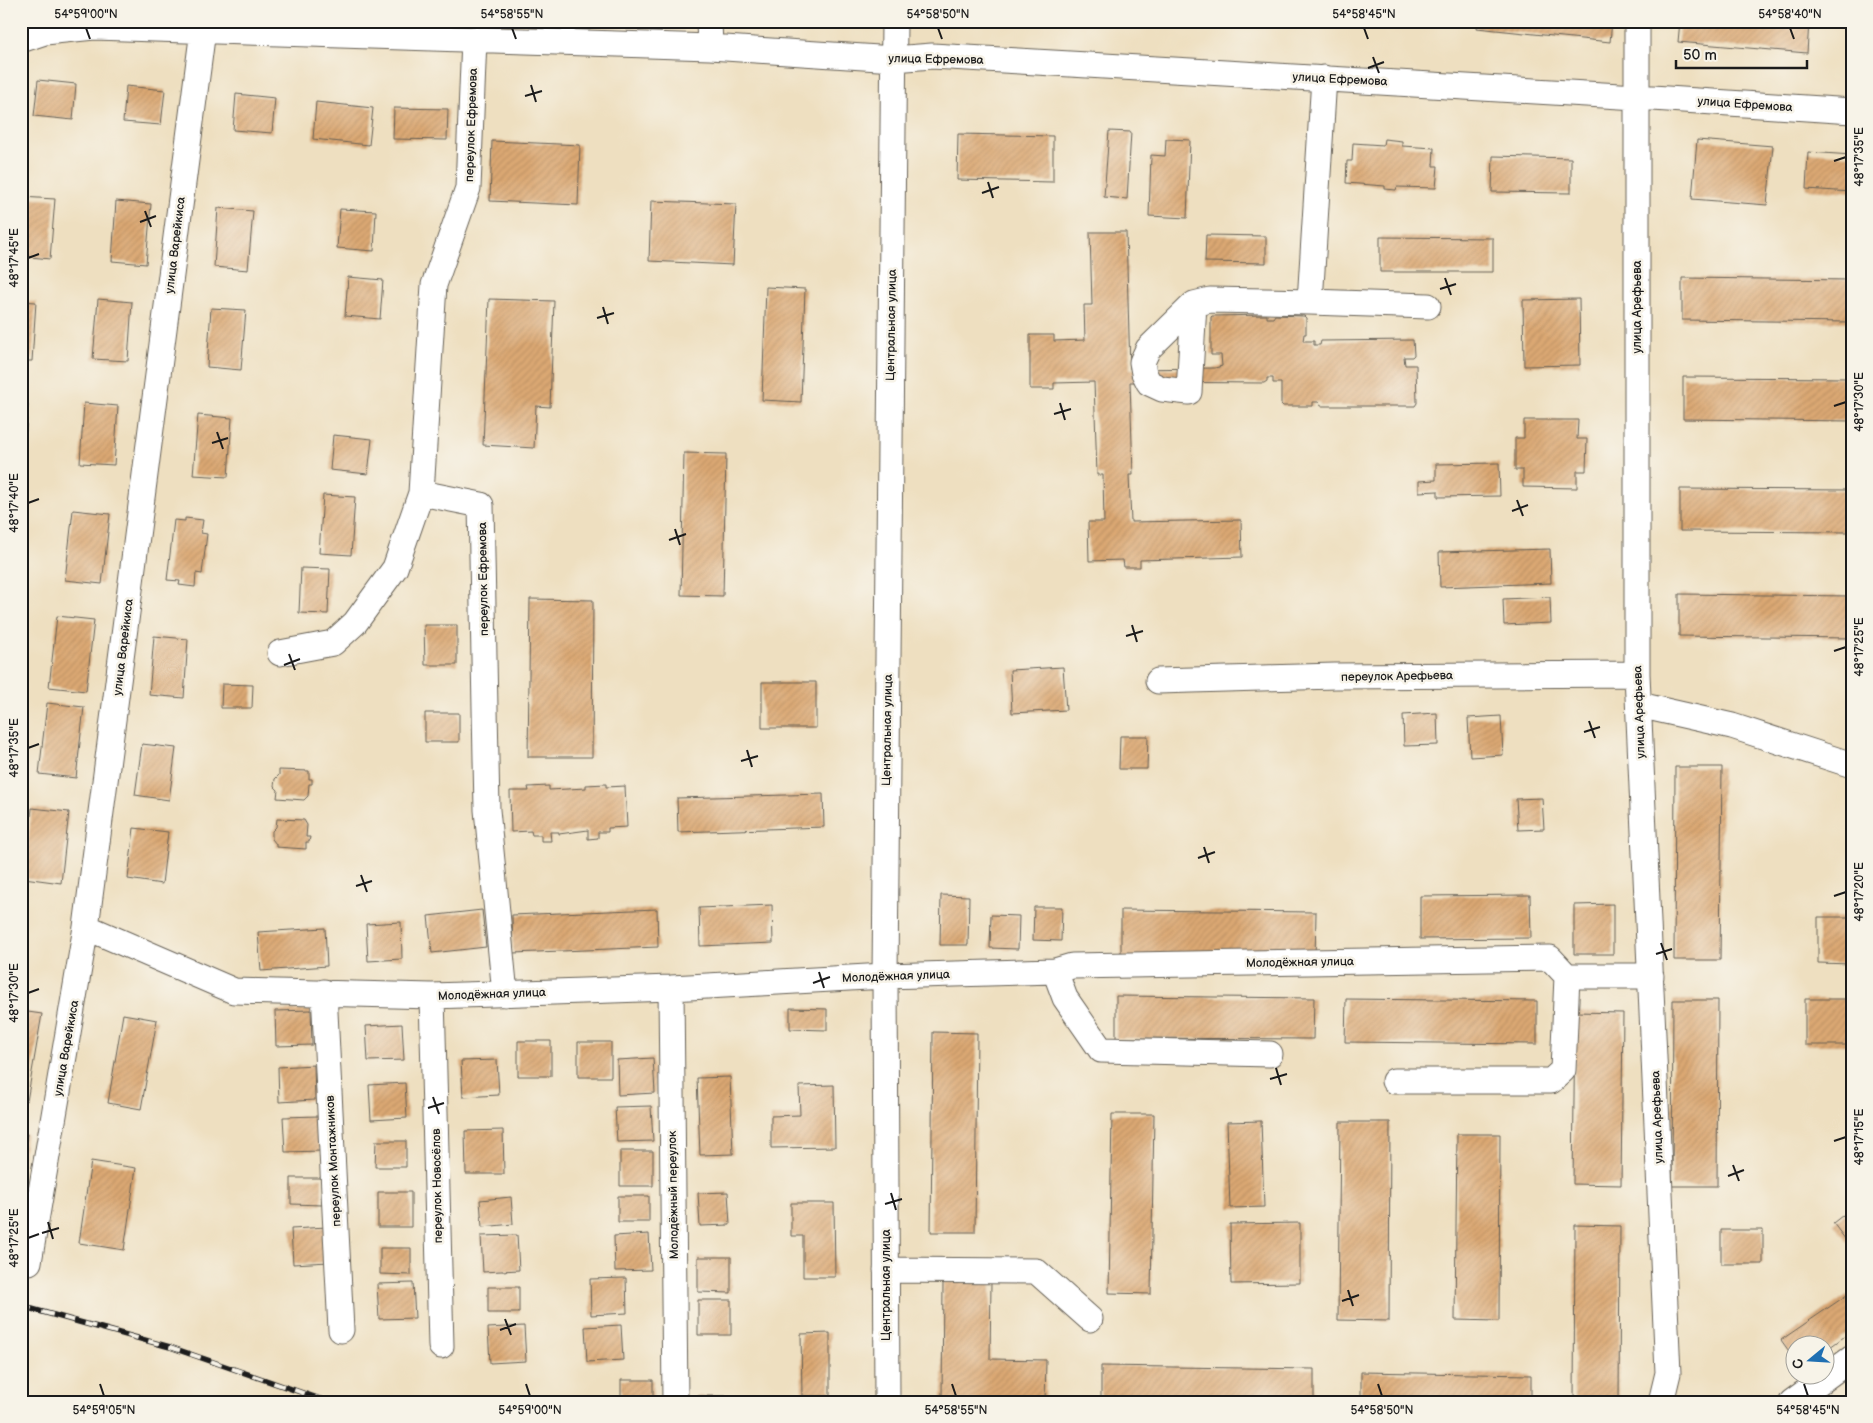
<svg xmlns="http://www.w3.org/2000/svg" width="1873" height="1423" viewBox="0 0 1873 1423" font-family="'Balsamiq Sans',sans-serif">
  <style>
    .building { fill: url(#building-hatch) }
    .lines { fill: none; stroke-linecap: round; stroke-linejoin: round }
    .minor-casing { stroke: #666055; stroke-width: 27 }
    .minor { stroke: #fff; stroke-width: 25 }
    .rail-casing { stroke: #1c1c1c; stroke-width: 5.5 }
    .rail { stroke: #f7f3e8; stroke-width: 4; stroke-dasharray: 11; stroke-linecap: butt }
    .ticks { fill: none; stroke: #1c1c1c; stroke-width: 2 }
    .labels { text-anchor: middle; stroke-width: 5; stroke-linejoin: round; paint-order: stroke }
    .street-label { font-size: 12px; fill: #1c1c1c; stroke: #f7f3e8 }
    .neatline { fill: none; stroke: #1c1c1c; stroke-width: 2 }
    .ticks-label { font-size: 12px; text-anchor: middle; fill: #1c1c1c }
  </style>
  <defs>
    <pattern id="building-hatch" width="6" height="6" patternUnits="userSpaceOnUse" patternTransform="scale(1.25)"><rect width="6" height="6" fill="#dba873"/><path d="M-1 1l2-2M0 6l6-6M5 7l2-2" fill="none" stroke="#bb9063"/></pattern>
  </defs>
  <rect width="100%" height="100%" fill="#f7f3e8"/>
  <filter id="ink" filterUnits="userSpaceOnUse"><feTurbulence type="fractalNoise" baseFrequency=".02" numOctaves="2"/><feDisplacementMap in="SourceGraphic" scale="10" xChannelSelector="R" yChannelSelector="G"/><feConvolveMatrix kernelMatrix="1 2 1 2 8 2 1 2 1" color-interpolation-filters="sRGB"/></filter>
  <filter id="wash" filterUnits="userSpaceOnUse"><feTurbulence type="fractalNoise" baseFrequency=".0096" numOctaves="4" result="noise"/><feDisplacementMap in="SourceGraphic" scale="20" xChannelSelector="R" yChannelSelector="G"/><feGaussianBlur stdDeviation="1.12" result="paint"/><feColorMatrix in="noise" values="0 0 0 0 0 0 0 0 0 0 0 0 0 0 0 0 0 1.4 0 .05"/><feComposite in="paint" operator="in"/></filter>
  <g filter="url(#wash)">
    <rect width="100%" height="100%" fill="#eedfc0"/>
    <g id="blocks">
      <path class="building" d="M 1478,21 L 1612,21 L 1610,42 L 1477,28 Z
        M 1680,21 L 1809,21 L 1807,53 L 1678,42 Z
        M 38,80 L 76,84 L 73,120 L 34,116 Z
        M 126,86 L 165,90 L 161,125 L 123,122 Z
        M 236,94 L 275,98 L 272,133 L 233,130 Z
        M 316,102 L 373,108 L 369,145 L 313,139 Z
        M 394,108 L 448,109 L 447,140 L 393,139 Z
        M 1109,131 L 1131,132 L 1127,199 L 1104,197 Z
        M 958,134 L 1053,136 L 1053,182 L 957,180 Z
        M 1166,139 L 1190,140 L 1187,218 L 1149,216 L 1151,155 L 1165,156 Z
        M 1384,139 L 1402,141 L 1402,146 L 1434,148 L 1433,166 L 1438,166 L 1436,188 L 1397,187 L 1396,190 L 1385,189 L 1385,186 L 1346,183 L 1347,161 L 1352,161 L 1353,143 L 1383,145 Z
        M 1697,140 L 1773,146 L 1767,205 L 1692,199 Z
        M 492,141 L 580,145 L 578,205 L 490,201 Z
        M 1808,152 L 1852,155 L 1852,192 L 1806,189 Z
        M 1493,156 L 1571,158 L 1571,193 L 1492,192 Z
        M 21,197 L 55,199 L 50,259 L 21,256 Z
        M 116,201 L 151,204 L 146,264 L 112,261 Z
        M 651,201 L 736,204 L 733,265 L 649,261 Z
        M 218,208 L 253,211 L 248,270 L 214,267 Z
        M 340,209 L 376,211 L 374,251 L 337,248 Z
        M 1090,232 L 1126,232 L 1130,369 L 1215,368 L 1222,366 L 1221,355 L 1211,355 L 1211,317 L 1212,316 L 1267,315 L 1267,318 L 1273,318 L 1275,315 L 1304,316 L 1306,318 L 1306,334 L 1304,334 L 1303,341 L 1314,341 L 1314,345 L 1320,345 L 1321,341 L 1413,340 L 1414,355 L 1412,357 L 1404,357 L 1405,365 L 1416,365 L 1417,403 L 1415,406 L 1321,406 L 1319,402 L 1313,402 L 1313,406 L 1283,406 L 1281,404 L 1281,383 L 1273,383 L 1273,378 L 1267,378 L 1267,381 L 1264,383 L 1130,382 L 1133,475 L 1129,475 L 1131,522 L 1241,520 L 1242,557 L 1140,560 L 1140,567 L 1124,567 L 1123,560 L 1089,561 L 1088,522 L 1104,522 L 1103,475 L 1097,475 L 1094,382 L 1054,383 L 1054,389 L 1030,389 L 1030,335 L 1054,335 L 1054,341 L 1085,340 L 1084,305 L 1092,305 Z
        M 1206,235 L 1266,236 L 1266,263 L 1205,262 Z
        M 1380,237 L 1493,238 L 1493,272 L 1380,272 Z
        M 348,277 L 383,280 L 380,319 L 345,316 Z
        M 1682,278 L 1852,280 L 1852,322 L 1682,320 Z
        M 766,287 L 805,289 L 801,402 L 762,400 Z
        M 98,299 L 132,302 L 128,361 L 93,359 Z
        M 489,299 L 554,301 L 550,407 L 536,406 L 534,448 L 483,445 Z
        M 1579,299 L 1580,365 L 1524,366 L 1523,300 Z
        M 21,301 L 36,302 L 32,361 L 21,361 Z
        M 211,308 L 246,310 L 241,370 L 207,367 Z
        M 1683,377 L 1852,378 L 1852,421 L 1683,419 Z
        M 21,403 L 28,404 L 23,463 L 21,463 Z
        M 84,403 L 118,406 L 114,465 L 80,463 Z
        M 198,415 L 232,418 L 228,477 L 193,475 Z
        M 1524,420 L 1578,420 L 1577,439 L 1587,439 L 1586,471 L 1577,471 L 1577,488 L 1523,487 L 1523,470 L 1515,470 L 1515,438 L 1524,438 Z
        M 333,435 L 372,439 L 368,474 L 330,470 Z
        M 684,453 L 726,454 L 723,596 L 681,595 Z
        M 1499,463 L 1500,496 L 1438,497 L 1438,491 L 1419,492 L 1419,481 L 1436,480 L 1436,464 Z
        M 1680,489 L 1852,490 L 1852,532 L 1680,531 Z
        M 323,495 L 355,497 L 351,555 L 319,553 Z
        M 73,510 L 110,514 L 102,584 L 65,580 Z
        M 185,518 L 203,520 L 201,533 L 207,534 L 202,574 L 196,573 L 195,587 L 179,585 L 180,581 L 167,580 L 174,520 L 185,521 Z
        M 1550,549 L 1551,583 L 1440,587 L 1439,552 Z
        M 301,568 L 330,569 L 328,614 L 299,613 Z
        M 1679,594 L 1852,596 L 1852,638 L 1679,636 Z
        M 1550,597 L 1551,623 L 1504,625 L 1503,599 Z
        M 530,599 L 593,600 L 592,757 L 528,757 Z
        M 57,616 L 94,620 L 86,691 L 49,687 Z
        M 424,625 L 457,625 L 457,665 L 425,665 Z
        M 154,636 L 188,639 L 184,698 L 149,695 Z
        M 1063,667 L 1066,710 L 1012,713 L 1010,670 Z
        M 762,682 L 816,682 L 816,728 L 762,728 Z
        M 222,684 L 253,685 L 252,708 L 221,708 Z
        M 47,703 L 84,707 L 76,778 L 39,774 Z
        M 425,713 L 459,713 L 459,742 L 425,742 Z
        M 1437,713 L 1438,745 L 1404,746 L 1403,715 Z
        M 1501,716 L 1503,755 L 1470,757 L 1468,718 Z
        M 1120,736 L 1148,736 L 1147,769 L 1119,769 Z
        M 142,744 L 176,748 L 169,800 L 135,795 Z
        M 1675,767 L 1722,767 L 1720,960 L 1674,960 Z
        M 279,770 L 309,771 L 309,779 L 312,779 L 312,784 L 309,784 L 308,796 L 304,800 L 277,798 L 278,790 L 274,786 L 275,779 L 279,775 Z
        M 606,784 L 606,787 L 625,786 L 627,827 L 608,828 L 608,832 L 598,832 L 598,838 L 588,839 L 588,830 L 559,834 L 559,832 L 550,832 L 551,841 L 541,841 L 541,835 L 532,835 L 531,831 L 511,832 L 510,791 L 529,791 L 528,787 L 549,786 L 549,790 L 586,788 L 586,785 Z
        M 823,794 L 824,827 L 678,832 L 677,798 Z
        M 1542,798 L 1544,829 L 1518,830 L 1516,799 Z
        M 32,808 L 69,812 L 61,883 L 24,878 Z
        M 277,819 L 304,820 L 307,825 L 306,837 L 310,837 L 309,842 L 306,842 L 306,849 L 276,847 L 276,844 L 272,839 L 272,831 L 276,827 Z
        M 134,828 L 168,832 L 162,884 L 128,879 Z
        M 941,895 L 969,896 L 968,945 L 940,945 Z
        M 1530,895 L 1531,938 L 1420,939 L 1420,896 Z
        M 1613,904 L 1613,954 L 1574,954 L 1574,905 Z
        M 772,905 L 773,943 L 700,946 L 699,908 Z
        M 1034,907 L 1062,907 L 1061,941 L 1033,940 Z
        M 657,909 L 658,947 L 513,953 L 512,915 Z
        M 482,910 L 486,947 L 432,953 L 428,916 Z
        M 1121,910 L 1316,912 L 1315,960 L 1121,958 Z
        M 991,915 L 1019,916 L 1018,949 L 990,948 Z
        M 1818,917 L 1852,917 L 1852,964 L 1818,963 Z
        M 401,922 L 402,959 L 368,961 L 366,924 Z
        M 325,928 L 327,966 L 261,971 L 258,932 Z
        M 1116,996 L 1314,998 L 1313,1039 L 1116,1038 Z
        M 1346,999 L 1537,1001 L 1537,1044 L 1345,1042 Z
        M 1805,999 L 1852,999 L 1852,1045 L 1805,1045 Z
        M 1673,1000 L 1718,1000 L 1717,1186 L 1672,1186 Z
        M 790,1008 L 827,1009 L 827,1030 L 790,1029 Z
        M 311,1010 L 312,1045 L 276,1046 L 275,1011 Z
        M 21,1011 L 42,1014 L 27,1101 L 21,1100 Z
        M 1575,1012 L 1623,1013 L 1621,1185 L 1573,1184 Z
        M 123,1014 L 157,1020 L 141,1109 L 108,1103 Z
        M 402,1024 L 404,1060 L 368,1061 L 366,1026 Z
        M 933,1032 L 977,1033 L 975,1232 L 931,1232 Z
        M 518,1041 L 551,1041 L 551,1076 L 518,1076 Z
        M 578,1042 L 611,1042 L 611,1077 L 578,1077 Z
        M 653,1058 L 655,1093 L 618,1095 L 617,1060 Z
        M 497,1060 L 499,1095 L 463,1097 L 461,1061 Z
        M 314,1065 L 315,1100 L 279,1102 L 278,1067 Z
        M 730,1077 L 733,1154 L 700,1155 L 697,1078 Z
        M 405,1083 L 407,1118 L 371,1120 L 369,1085 Z
        M 834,1085 L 835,1147 L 771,1148 L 771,1116 L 800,1115 L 799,1086 Z
        M 651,1106 L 653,1141 L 617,1142 L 615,1107 Z
        M 1112,1114 L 1154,1114 L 1151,1294 L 1109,1293 Z
        M 319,1116 L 321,1151 L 285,1152 L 283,1117 Z
        M 1261,1121 L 1264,1207 L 1230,1208 L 1227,1122 Z
        M 1340,1122 L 1390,1122 L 1389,1321 L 1338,1320 Z
        M 503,1130 L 504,1174 L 466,1174 L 465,1131 Z
        M 21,1133 L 27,1134 L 22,1162 L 21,1162 Z
        M 1457,1134 L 1500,1134 L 1499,1321 L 1455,1320 Z
        M 376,1141 L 406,1141 L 406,1167 L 375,1167 Z
        M 620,1151 L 653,1151 L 653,1186 L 620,1186 Z
        M 91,1161 L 136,1168 L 124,1250 L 79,1243 Z
        M 291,1178 L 322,1178 L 322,1205 L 291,1204 Z
        M 378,1192 L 411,1192 L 411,1227 L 378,1227 Z
        M 728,1192 L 730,1225 L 700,1226 L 698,1193 Z
        M 618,1196 L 649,1196 L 649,1222 L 618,1222 Z
        M 511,1197 L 513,1224 L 482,1227 L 480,1200 Z
        M 791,1203 L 834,1203 L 835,1277 L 803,1277 L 803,1236 L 791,1236 Z
        M 1852,1208 L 1852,1248 L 1833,1223 Z
        M 1300,1223 L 1300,1283 L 1231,1284 L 1230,1224 Z
        M 1575,1225 L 1620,1226 L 1619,1402 L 1574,1402 Z
        M 327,1227 L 329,1262 L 293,1264 L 291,1229 Z
        M 1721,1230 L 1763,1230 L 1763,1264 L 1721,1264 Z
        M 649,1234 L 651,1270 L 615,1271 L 614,1236 Z
        M 517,1235 L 519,1270 L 483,1272 L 481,1236 Z
        M 380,1248 L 411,1248 L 411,1275 L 380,1274 Z
        M 698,1257 L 731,1257 L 731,1293 L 698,1292 Z
        M 626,1278 L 627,1313 L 591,1315 L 590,1279 Z
        M 943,1282 L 991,1282 L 990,1359 L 1046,1360 L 1045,1401 L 942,1400 Z
        M 413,1283 L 415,1318 L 379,1319 L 377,1284 Z
        M 488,1287 L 519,1287 L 519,1313 L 488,1313 Z
        M 1847,1295 L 1852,1301 L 1852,1331 L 1826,1350 L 1826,1346 L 1796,1346 L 1796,1361 L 1781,1340 Z
        M 698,1300 L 731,1300 L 731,1335 L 698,1335 Z
        M 621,1325 L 623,1360 L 587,1362 L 585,1327 Z
        M 524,1326 L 526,1361 L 490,1363 L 488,1328 Z
        M 830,1333 L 830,1396 L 802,1396 L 801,1334 Z
        M 1101,1366 L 1314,1369 L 1314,1402 L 1101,1402 Z
        M 1361,1372 L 1531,1375 L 1531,1402 L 1361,1402 Z
        M 621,1380 L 653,1380 L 653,1402 L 621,1402 Z
        M 695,1396 L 726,1396 L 726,1402 L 695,1402 Z"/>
    </g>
  </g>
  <g filter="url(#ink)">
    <use href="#blocks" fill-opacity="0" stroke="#666055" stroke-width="1"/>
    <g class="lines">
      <g class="minor-casing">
        <path id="minor" d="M 709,21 L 710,47
          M 1637,21 L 1637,674 L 1668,1373 L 1661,1402
          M 474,39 L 468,188 L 434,285 L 421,493 L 481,505 L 487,810 L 505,994
          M 21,40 L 45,32 L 94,27 L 710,47 L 894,59 L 932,56 L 1637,97 L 1852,111
          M 1310,302 L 1428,306
          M 1194,304 L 1189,392 L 1162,389 L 1149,383 L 1144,373 L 1142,362 L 1148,349 L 1194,304 L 1210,300 L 1310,302 L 1324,78
          M 280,653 L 333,643 L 355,623 L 395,568 L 421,493
          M 1158,681 L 1335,676 L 1637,674
          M 1639,705 L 1732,726 L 1852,765
          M 86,927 L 234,991 L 432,996 L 671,988 L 885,976 L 1055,971 L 1072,966 L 1550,958 L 1567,976 L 1651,976
          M 1055,971 L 1065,998 L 1101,1050 L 1270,1054
          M 671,988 L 675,1402
          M 324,992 L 341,1330
          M 432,996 L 441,1346
          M 1394,1081 L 1551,1081 L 1563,1070 L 1567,976
          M 29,1262 L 86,927 L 203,30
          M 886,1270 L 1036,1271 L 1090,1319
          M 887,1402 L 885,976 L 894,21
          M 1792,1402 L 1852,1358"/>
      </g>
      <use href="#minor" class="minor"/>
      <g class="rail-casing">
        <path id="rail" d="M 21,1306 L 170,1347 L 329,1402"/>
      </g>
      <use href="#rail" class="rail"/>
    </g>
  </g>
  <path class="ticks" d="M 86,28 L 90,39M 512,28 L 516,39M 938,28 L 942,39M 1364,28 L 1368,39M 1790,28 L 1794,39M 1373,57 L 1379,73M 1368,68 L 1384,62M 531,85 L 536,102M 525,96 L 542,91M 1834,161 L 1846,157M 988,182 L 993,198M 982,193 L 999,187M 145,211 L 151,227M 140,222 L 156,216M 28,258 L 39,254M 1445,278 L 1451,295M 1440,289 L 1456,284M 603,307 L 608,324M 597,318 L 614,313M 1060,403 L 1065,420M 1834,406 L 1846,402M 1054,414 L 1071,409M 217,432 L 223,449M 212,443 L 228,438M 1517,500 L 1523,516M 28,503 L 39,499M 1512,511 L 1528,505M 675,529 L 680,545M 669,540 L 686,534M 1132,625 L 1137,642M 1126,636 L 1143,631M 1834,651 L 1846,647M 289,654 L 295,670M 284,665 L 300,659M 1589,721 L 1595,738M 1584,732 L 1600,727M 28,748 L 39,744M 747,750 L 752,767M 741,761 L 758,756M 1204,847 L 1209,863M 1198,858 L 1215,852M 361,875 L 367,892M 356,886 L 372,881M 1834,896 L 1846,892M 1661,943 L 1667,960M 1656,954 L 1672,949M 819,972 L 824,988M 813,983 L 830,977M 28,993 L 39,989M 1276,1068 L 1281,1085M 1270,1079 L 1287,1074M 433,1097 L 439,1114M 428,1108 L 444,1103M 1834,1141 L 1846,1137M 1733,1165 L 1739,1181M 1728,1176 L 1744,1170M 891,1193 L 896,1210M 885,1204 L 902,1199M 48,1222 L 53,1239M 42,1233 L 59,1228M 28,1238 L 39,1234M 1348,1290 L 1353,1306M 1342,1301 L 1359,1295M 505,1319 L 511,1335M 500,1330 L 516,1324M 100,1384 L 104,1396M 526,1384 L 530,1396M 952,1384 L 956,1396M 1378,1384 L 1382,1396M 1804,1384 L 1808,1396"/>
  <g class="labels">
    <g class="street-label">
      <text transform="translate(936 59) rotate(1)" y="4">улица Ефремова</text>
      <text transform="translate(1340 79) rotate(3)" y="4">улица Ефремова</text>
      <text transform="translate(1745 104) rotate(4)" y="4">улица Ефремова</text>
      <text transform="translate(471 125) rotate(-88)" y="4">переулок Ефремова</text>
      <text transform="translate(175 245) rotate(-83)" y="4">улица Варейкиса</text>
      <text transform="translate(1637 307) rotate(-90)" y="4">улица Арефьева</text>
      <text transform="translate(891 325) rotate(-89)" y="4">Центральная улица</text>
      <text transform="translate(483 579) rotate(-91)" y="4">переулок Ефремова</text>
      <text transform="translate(123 647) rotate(-83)" y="4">улица Варейкиса</text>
      <text transform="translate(1397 676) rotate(-1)" y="4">переулок Арефьева</text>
      <text transform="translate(1639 712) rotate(-92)" y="4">улица Арефьева</text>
      <text transform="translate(887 730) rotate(-89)" y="4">Центральная улица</text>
      <text transform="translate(1300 962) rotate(-1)" y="4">Молодёжная улица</text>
      <text transform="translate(896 976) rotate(-2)" y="4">Молодёжная улица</text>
      <text transform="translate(492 994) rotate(-2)" y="4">Молодёжная улица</text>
      <text transform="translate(66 1048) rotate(-80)" y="4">улица Варейкиса</text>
      <text transform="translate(1657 1117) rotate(-92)" y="4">улица Арефьева</text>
      <text transform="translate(333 1161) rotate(-93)" y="4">переулок Монтажников</text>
      <text transform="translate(437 1186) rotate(-91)" y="4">переулок Новосёлов</text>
      <text transform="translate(673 1195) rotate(-91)" y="4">Молодёжный переулок</text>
      <text transform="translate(886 1285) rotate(-90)" y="4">Центральная улица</text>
    </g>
  </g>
  <rect width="1873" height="1423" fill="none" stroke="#f7f3e8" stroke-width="55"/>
  <g transform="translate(1810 1360) rotate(252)"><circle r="24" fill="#f7f3e8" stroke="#9f9d96"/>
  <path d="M0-4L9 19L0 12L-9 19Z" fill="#1f6fb2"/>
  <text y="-8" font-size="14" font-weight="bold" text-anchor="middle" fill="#1c1c1c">С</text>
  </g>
  <path d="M1676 60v8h131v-8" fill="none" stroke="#1c1c1c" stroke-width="2.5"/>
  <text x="1683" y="60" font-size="15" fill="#1c1c1c" stroke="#f7f3e8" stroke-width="4" paint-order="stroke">50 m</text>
  <rect x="28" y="28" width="1818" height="1368" class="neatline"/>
  <g class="ticks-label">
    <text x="86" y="18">54°59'00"N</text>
    <text x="512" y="18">54°58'55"N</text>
    <text x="938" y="18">54°58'50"N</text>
    <text x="1364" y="18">54°58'45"N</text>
    <text x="1790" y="18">54°58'40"N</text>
    <text transform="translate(1859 157) rotate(-90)" y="4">48°17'35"E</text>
    <text transform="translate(14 258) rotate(-90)" y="4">48°17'45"E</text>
    <text transform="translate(1859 402) rotate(-90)" y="4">48°17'30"E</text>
    <text transform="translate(14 503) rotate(-90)" y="4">48°17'40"E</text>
    <text transform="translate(1859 647) rotate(-90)" y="4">48°17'25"E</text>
    <text transform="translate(14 748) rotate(-90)" y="4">48°17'35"E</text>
    <text transform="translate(1859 892) rotate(-90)" y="4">48°17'20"E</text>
    <text transform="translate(14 993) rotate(-90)" y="4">48°17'30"E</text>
    <text transform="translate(1859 1137) rotate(-90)" y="4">48°17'15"E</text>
    <text transform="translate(14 1238) rotate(-90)" y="4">48°17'25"E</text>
    <text x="104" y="1414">54°59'05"N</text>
    <text x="530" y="1414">54°59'00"N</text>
    <text x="956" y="1414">54°58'55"N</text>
    <text x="1382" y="1414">54°58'50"N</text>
    <text x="1808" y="1414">54°58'45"N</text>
  </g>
</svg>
